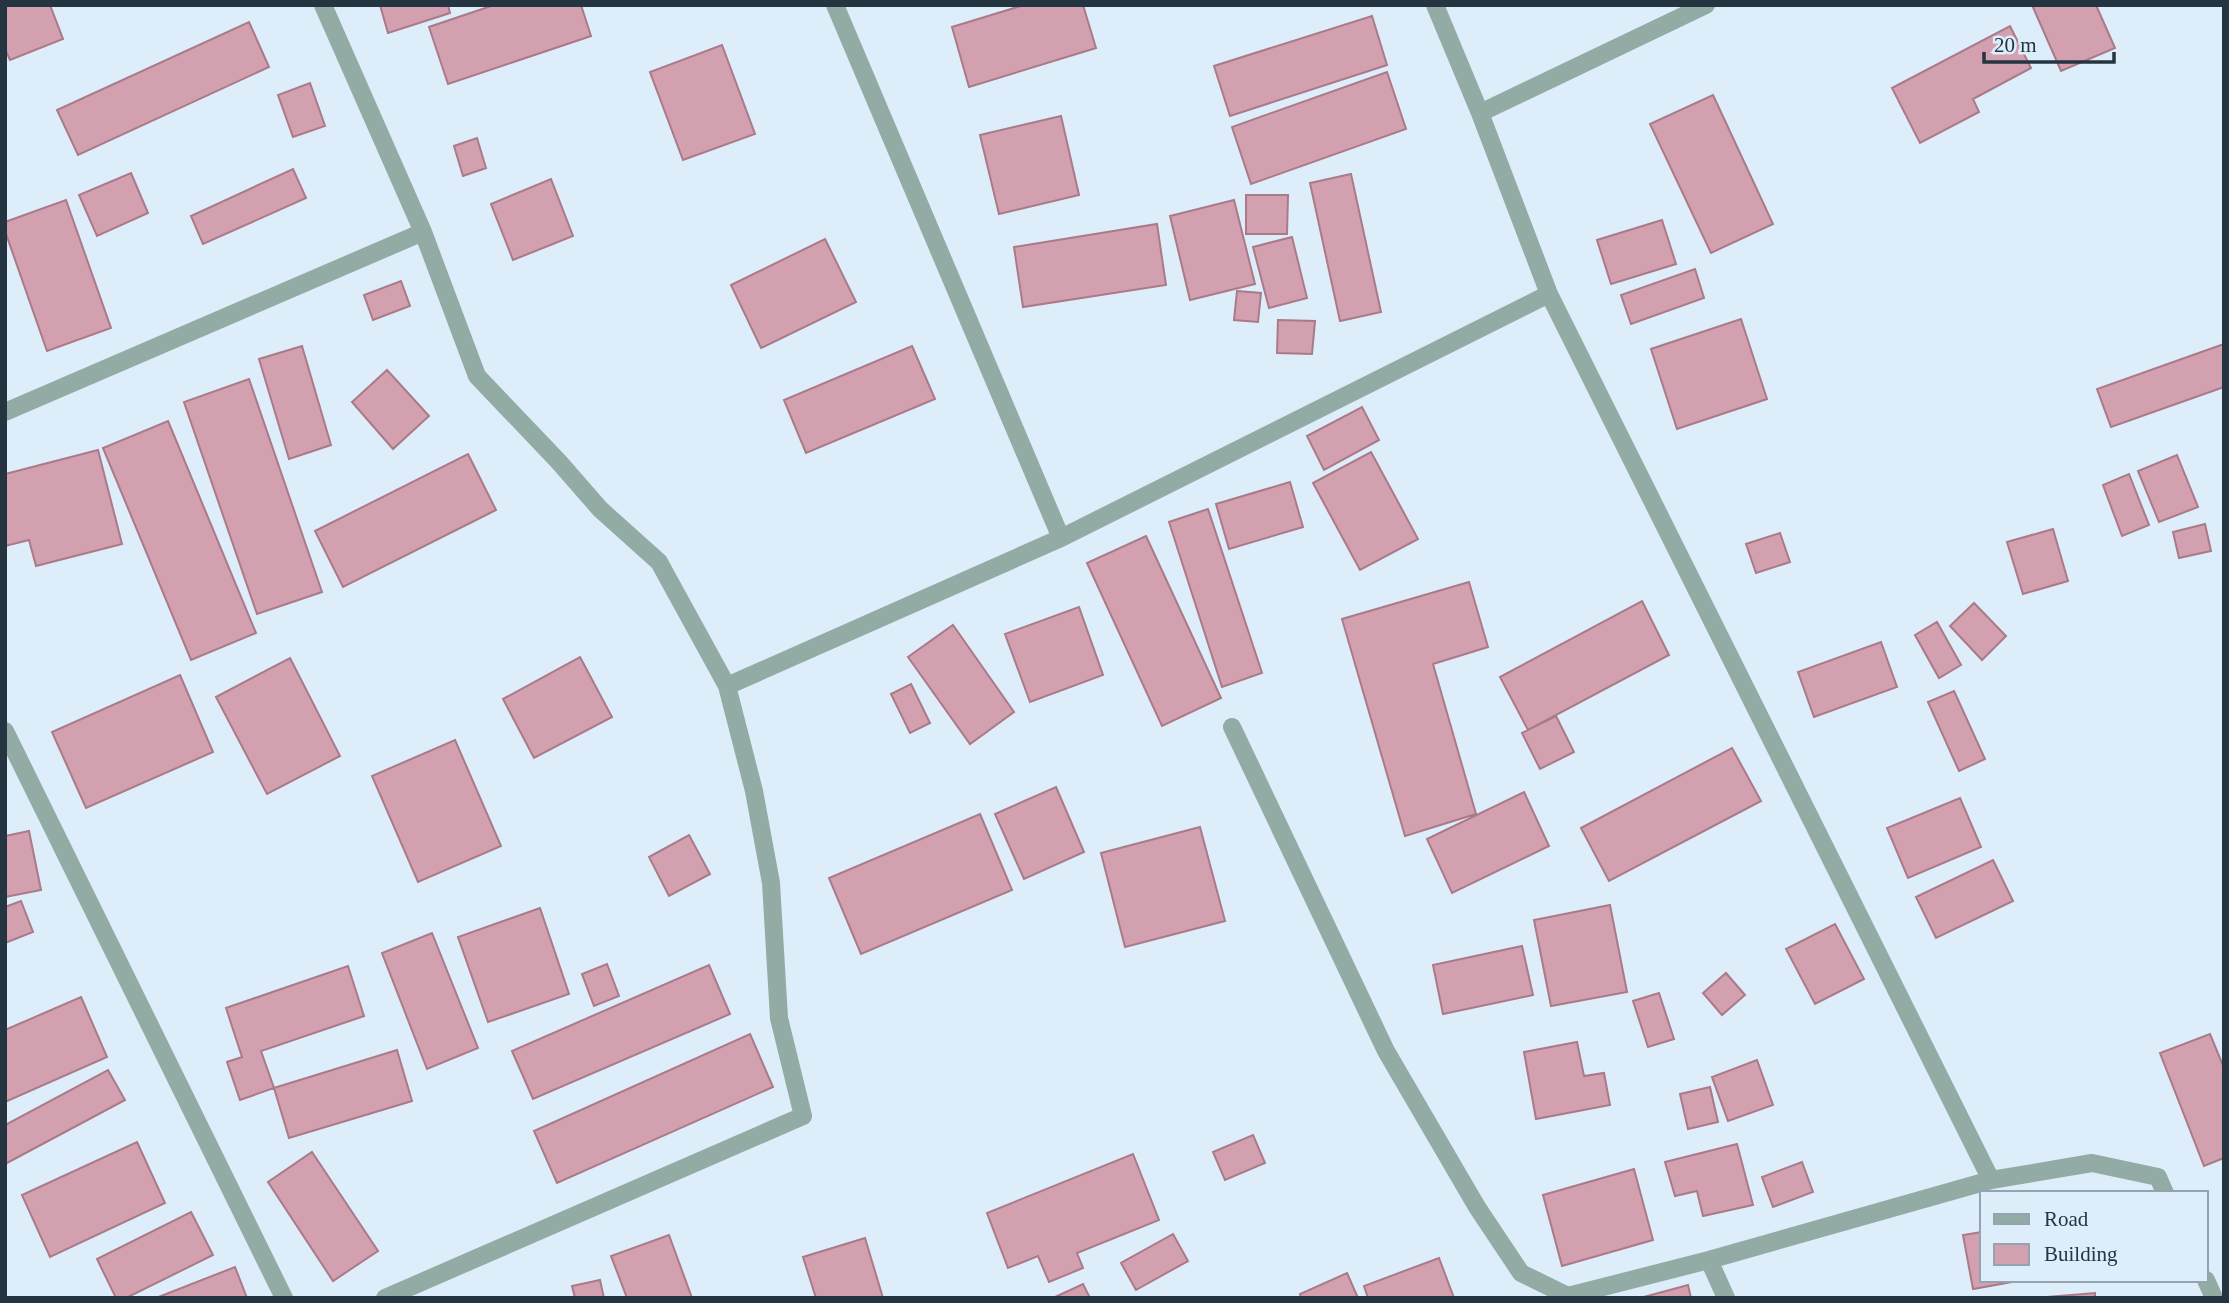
<svg xmlns="http://www.w3.org/2000/svg" width="2229" height="1303" viewBox="0 0 2229 1303" font-family="Georgia,serif">
  <style>
    .building { fill: #d3a0af; stroke: #aa7a88; stroke-width: 2 }
    .lines { fill: none; stroke-linecap: round; stroke-linejoin: round }
    .minor { stroke: #92aba5; stroke-width: 18 }
  </style>
  <rect width="100%" height="100%" fill="#ddedfa"/>
  <path class="building" d="M 5,5 L 50,5 L 63,39 L 10,60 L 5,49 Z
    M 380,5 L 448,5 L 450,13 L 388,33 Z
    M 494,5 L 581,5 L 591,36 L 448,84 L 429,27 Z
    M 1024,5 L 1083,5 L 1096,48 L 969,87 L 952,27 Z
    M 2032,5 L 2096,5 L 2115,48 L 2061,71 Z
    M 1372,16 L 1387,65 L 1230,116 L 1214,66 Z
    M 249,22 L 269,67 L 78,155 L 57,110 Z
    M 2010,26 L 2031,68 L 1973,99 L 1979,112 L 1920,143 L 1892,88 Z
    M 722,45 L 755,134 L 683,160 L 650,72 Z
    M 1387,72 L 1406,129 L 1251,184 L 1232,127 Z
    M 310,83 L 325,126 L 293,137 L 278,95 Z
    M 1713,95 L 1773,224 L 1711,253 L 1650,124 Z
    M 1061,116 L 1079,195 L 999,214 L 980,135 Z
    M 477,138 L 486,168 L 463,176 L 454,146 Z
    M 293,169 L 306,198 L 203,244 L 191,216 Z
    M 131,173 L 148,213 L 97,236 L 79,195 Z
    M 1351,174 L 1381,312 L 1340,321 L 1310,183 Z
    M 551,179 L 573,236 L 513,260 L 491,204 Z
    M 1246,195 L 1288,195 L 1287,234 L 1246,234 Z
    M 66,200 L 111,328 L 47,351 L 5,231 L 5,222 Z
    M 1234,200 L 1255,284 L 1190,300 L 1170,216 Z
    M 1662,220 L 1676,264 L 1611,284 L 1597,240 Z
    M 1157,224 L 1166,285 L 1023,307 L 1014,247 Z
    M 1292,237 L 1307,298 L 1269,308 L 1253,247 Z
    M 825,239 L 856,302 L 761,348 L 731,285 Z
    M 1695,269 L 1704,298 L 1631,324 L 1621,295 Z
    M 401,281 L 410,306 L 373,320 L 364,295 Z
    M 1237,291 L 1261,293 L 1258,322 L 1234,320 Z
    M 1741,319 L 1767,399 L 1677,429 L 1651,349 Z
    M 1278,320 L 1315,321 L 1312,354 L 1277,353 Z
    M 2224,344 L 2224,387 L 2111,427 L 2097,389 Z
    M 302,346 L 331,445 L 289,459 L 259,359 Z
    M 912,346 L 935,399 L 806,453 L 784,400 Z
    M 387,370 L 429,416 L 393,449 L 352,402 Z
    M 249,379 L 322,592 L 257,614 L 184,402 Z
    M 1362,407 L 1379,440 L 1324,470 L 1307,436 Z
    M 168,421 L 256,633 L 191,660 L 103,448 Z
    M 98,450 L 122,544 L 36,566 L 29,540 L 5,546 L 5,474 Z
    M 1371,452 L 1418,539 L 1360,570 L 1313,483 Z
    M 468,454 L 496,510 L 343,587 L 315,531 Z
    M 2177,455 L 2198,507 L 2159,522 L 2138,471 Z
    M 2129,474 L 2149,525 L 2122,536 L 2103,485 Z
    M 1290,482 L 1303,527 L 1229,549 L 1216,504 Z
    M 1208,509 L 1262,673 L 1222,687 L 1169,522 Z
    M 2205,524 L 2211,551 L 2179,558 L 2173,532 Z
    M 2053,529 L 2068,581 L 2023,594 L 2007,542 Z
    M 1780,533 L 1790,562 L 1756,573 L 1746,544 Z
    M 1146,536 L 1221,698 L 1162,726 L 1087,563 Z
    M 1469,582 L 1488,647 L 1433,664 L 1476,814 L 1405,836 L 1342,619 Z
    M 1642,601 L 1669,655 L 1528,730 L 1500,677 Z
    M 1974,603 L 2006,636 L 1982,660 L 1950,626 Z
    M 1079,607 L 1103,675 L 1030,702 L 1005,634 Z
    M 1937,622 L 1961,665 L 1939,678 L 1915,635 Z
    M 953,625 L 1014,712 L 970,744 L 908,657 Z
    M 1881,642 L 1897,687 L 1814,717 L 1798,672 Z
    M 580,657 L 612,717 L 534,758 L 503,699 Z
    M 290,658 L 340,756 L 267,794 L 216,697 Z
    M 180,675 L 213,752 L 86,808 L 52,732 Z
    M 911,684 L 930,723 L 910,733 L 891,694 Z
    M 1954,691 L 1985,759 L 1959,771 L 1928,702 Z
    M 1556,716 L 1574,752 L 1540,769 L 1522,733 Z
    M 455,740 L 501,846 L 418,882 L 372,776 Z
    M 1732,748 L 1761,801 L 1609,881 L 1581,828 Z
    M 1056,787 L 1084,852 L 1024,879 L 995,814 Z
    M 1524,792 L 1549,846 L 1452,893 L 1427,839 Z
    M 1960,798 L 1981,847 L 1908,878 L 1887,828 Z
    M 980,814 L 1012,890 L 861,954 L 829,878 Z
    M 1200,827 L 1225,921 L 1125,947 L 1101,853 Z
    M 29,831 L 41,890 L 5,897 L 5,836 Z
    M 689,835 L 710,874 L 669,896 L 649,857 Z
    M 1993,860 L 2013,901 L 1936,938 L 1916,897 Z
    M 21,901 L 33,932 L 5,943 L 5,907 Z
    M 1610,905 L 1627,992 L 1551,1006 L 1534,920 Z
    M 540,908 L 569,994 L 488,1022 L 458,937 Z
    M 1835,924 L 1864,979 L 1815,1004 L 1786,949 Z
    M 432,933 L 478,1048 L 427,1069 L 382,953 Z
    M 1522,946 L 1533,995 L 1443,1014 L 1433,965 Z
    M 607,964 L 619,996 L 594,1006 L 582,974 Z
    M 709,965 L 730,1014 L 533,1099 L 512,1051 Z
    M 348,966 L 364,1016 L 261,1051 L 274,1088 L 240,1100 L 227,1062 L 242,1057 L 226,1008 Z
    M 1726,973 L 1745,995 L 1722,1015 L 1703,993 Z
    M 1659,993 L 1674,1039 L 1648,1047 L 1633,1001 Z
    M 81,997 L 107,1057 L 5,1102 L 5,1030 Z
    M 750,1034 L 773,1087 L 557,1183 L 534,1131 Z
    M 2210,1034 L 2224,1068 L 2224,1158 L 2204,1166 L 2160,1053 Z
    M 1577,1042 L 1584,1076 L 1604,1073 L 1610,1105 L 1536,1119 L 1524,1052 Z
    M 397,1050 L 412,1101 L 289,1138 L 274,1088 Z
    M 1757,1060 L 1773,1105 L 1728,1121 L 1712,1077 Z
    M 108,1070 L 125,1100 L 5,1164 L 5,1125 Z
    M 1710,1087 L 1718,1122 L 1688,1129 L 1680,1094 Z
    M 1253,1135 L 1265,1163 L 1225,1180 L 1213,1152 Z
    M 137,1142 L 165,1203 L 50,1257 L 22,1195 Z
    M 1737,1144 L 1753,1205 L 1703,1216 L 1697,1191 L 1675,1196 L 1665,1162 Z
    M 312,1152 L 378,1251 L 333,1281 L 268,1182 Z
    M 1133,1154 L 1159,1220 L 1077,1253 L 1083,1268 L 1049,1282 L 1038,1256 L 1008,1268 L 987,1213 Z
    M 1802,1162 L 1813,1192 L 1773,1207 L 1762,1177 Z
    M 1634,1169 L 1653,1240 L 1562,1266 L 1543,1195 Z
    M 191,1212 L 213,1255 L 126,1298 L 116,1298 L 97,1259 Z
    M 1982,1232 L 1982,1280 L 2012,1282 L 1973,1289 L 1963,1235 Z
    M 1173,1234 L 1188,1261 L 1136,1290 L 1121,1263 Z
    M 669,1235 L 692,1298 L 627,1298 L 611,1256 Z
    M 865,1238 L 883,1298 L 816,1298 L 803,1257 Z
    M 1439,1258 L 1454,1298 L 1368,1298 L 1364,1286 Z
    M 235,1267 L 247,1298 L 156,1298 Z
    M 1347,1273 L 1358,1298 L 1301,1298 L 1300,1294 Z
    M 600,1280 L 604,1298 L 575,1298 L 572,1286 Z
    M 1083,1284 L 1090,1298 L 1053,1298 Z
    M 1688,1285 L 1691,1298 L 1640,1298 Z
    M 2095,1293 L 2095,1298 L 2034,1298 Z"/>
  <g class="lines">
    <path class="minor" d="M 323,5 L 423,232 L 477,376 L 559,462 L 600,509 L 659,562 L 727,686 L 754,791 L 771,883 L 779,1018 L 803,1116 L 385,1298
      M 835,5 L 1061,538
      M 1435,5 L 1480,113 L 1549,294 L 1991,1180
      M 1480,113 L 1706,5
      M 5,412 L 423,232
      M 727,686 L 1061,538 L 1549,294
      M 1232,727 L 1386,1051 L 1477,1207 L 1521,1273 L 1568,1296 L 1709,1260 L 1991,1180 L 2092,1163 L 2158,1177 L 2165,1193
      M 5,731 L 284,1298
      M 1709,1260 L 1726,1298
      M 2206,1280 L 2214,1298"/>
  </g>
  <rect width="2229" height="1303" fill="none" stroke="#243541" stroke-width="14"/>
  <rect x="1980" y="1191" width="228" height="91" fill="#ddedfa" stroke="#93a3b0" stroke-width="2"/>
  <rect x="1994" y="1214" width="35" height="10" fill="#92aba5" stroke="#93a3b0" stroke-width="2"/>
  <text x="2044" y="1226" font-size="21" fill="#243541">Road</text>
  <rect x="1994" y="1244" width="35" height="21" fill="#d3a0af" stroke="#93a3b0" stroke-width="2"/>
  <text x="2044" y="1261" font-size="21" fill="#243541">Building</text>
  <path d="M1984 52v10h130v-10" fill="none" stroke="#243541" stroke-width="3.5"/>
  <text x="1994" y="52" font-size="21" fill="#243541" stroke="#ddedfa" stroke-width="5" paint-order="stroke">20 m</text>
</svg>
